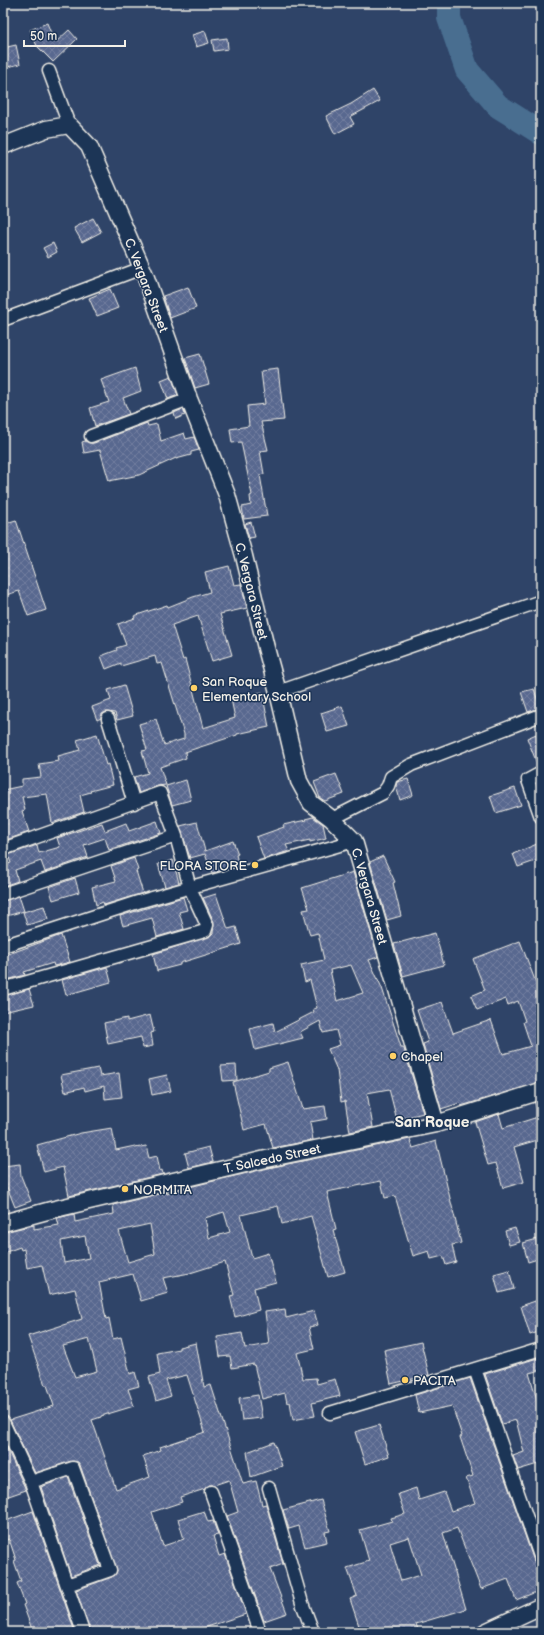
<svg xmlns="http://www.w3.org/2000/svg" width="544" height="1635" viewBox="0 0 544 1635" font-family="'Balsamiq Sans',sans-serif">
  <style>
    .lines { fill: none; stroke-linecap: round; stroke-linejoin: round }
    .river { stroke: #486e90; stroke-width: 24 }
    .building { fill: url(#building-cross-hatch); stroke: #f4f1e8; fill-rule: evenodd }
    .street-casing { stroke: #f4f1e8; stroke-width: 15 }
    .secondary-casing { stroke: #f4f1e8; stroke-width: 19 }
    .street { stroke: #1d3557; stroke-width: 12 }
    .secondary { stroke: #1d3557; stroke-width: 16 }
    .poi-dot { fill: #ffd166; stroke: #1d3557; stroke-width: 1.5 }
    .labels { text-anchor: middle; stroke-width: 3; stroke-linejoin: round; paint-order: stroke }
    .street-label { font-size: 13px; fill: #f4f1e8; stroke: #1d3557 }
    .poi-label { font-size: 13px; fill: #f4f1e8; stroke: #1d3557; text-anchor: start }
    .quarter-label { font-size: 15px; font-weight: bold; fill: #f4f1e8; stroke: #1d3557 }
  </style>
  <defs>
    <pattern id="building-cross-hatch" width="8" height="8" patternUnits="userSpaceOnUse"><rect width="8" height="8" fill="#59678f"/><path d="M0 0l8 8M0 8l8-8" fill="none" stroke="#717d9f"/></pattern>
  </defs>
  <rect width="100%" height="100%" fill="#2f4468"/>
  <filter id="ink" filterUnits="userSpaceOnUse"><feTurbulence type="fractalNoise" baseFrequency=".025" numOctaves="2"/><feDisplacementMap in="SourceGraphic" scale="8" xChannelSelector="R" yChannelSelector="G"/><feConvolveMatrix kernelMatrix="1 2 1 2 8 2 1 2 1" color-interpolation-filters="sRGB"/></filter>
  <g filter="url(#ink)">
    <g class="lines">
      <path class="river" d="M 449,3 L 449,18 L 467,70 L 498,106 L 541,133"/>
    </g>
    <path class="building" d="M 47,23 L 55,43 L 69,30 L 77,39 L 53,62 L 37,46 L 30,30 Z
      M 205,31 L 209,43 L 196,47 L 192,35 Z
      M 227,38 L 228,49 L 214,51 L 212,40 Z
      M 16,45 L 20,64 L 3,68 L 3,48 Z
      M 373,90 L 380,101 L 350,117 L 354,124 L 335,134 L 326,116 L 351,104 Z
      M 93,218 L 101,232 L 82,242 L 74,228 Z
      M 53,243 L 57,252 L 48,257 L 43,248 Z
      M 188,287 L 196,308 L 170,318 L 163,296 Z
      M 110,289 L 118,308 L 97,316 L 89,298 Z
      M 200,354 L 209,384 L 195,388 L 185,358 Z
      M 135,368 L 141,391 L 123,398 L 129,414 L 95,426 L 90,408 L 109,402 L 101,380 Z
      M 278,369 L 284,420 L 261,422 L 268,450 L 260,451 L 264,474 L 260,475 L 267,516 L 244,519 L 242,507 L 251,505 L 250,496 L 252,495 L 241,442 L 232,443 L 230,429 L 249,426 L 247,406 L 265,404 L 261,371 Z
      M 171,376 L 178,395 L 168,399 L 161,380 Z
      M 183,409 L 185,415 L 176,419 L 174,413 Z
      M 147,423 L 148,426 L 157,424 L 161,441 L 184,433 L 186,439 L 194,437 L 199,450 L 191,452 L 191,455 L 176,459 L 176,458 L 139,475 L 109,481 L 100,450 L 84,453 L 82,442 L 85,441 L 89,443 L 94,443 Z
      M 16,520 L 46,610 L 28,616 L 19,591 L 3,596 L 3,524 Z
      M 251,522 L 255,537 L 249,538 L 245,524 Z
      M 229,566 L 234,585 L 241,584 L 247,608 L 220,614 L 232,655 L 212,661 L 198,616 L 172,625 L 183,660 L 185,659 L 203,728 L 235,718 L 231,699 L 262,692 L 269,727 L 237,734 L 237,735 L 185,752 L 186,758 L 160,767 L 166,785 L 157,786 L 139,793 L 134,777 L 148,773 L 142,751 L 147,750 L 139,724 L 156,719 L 164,745 L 184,739 L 184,734 L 162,663 L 157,664 L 155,656 L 121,666 L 121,663 L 106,669 L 101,656 L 117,650 L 116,648 L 126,645 L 118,624 L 135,618 L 134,616 L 167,605 L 168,607 L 193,597 L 210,592 L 205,572 Z
      M 124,685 L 133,716 L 117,720 L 115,713 L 106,712 L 102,714 L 101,718 L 97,720 L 92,707 L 111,700 L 108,690 Z
      M 534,689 L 540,708 L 528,712 L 521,692 Z
      M 342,706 L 349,726 L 327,732 L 321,713 Z
      M 541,732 L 541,766 L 538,766 L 527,738 Z
      M 97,734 L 106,765 L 108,764 L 113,785 L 90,791 L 91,792 L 80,795 L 84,812 L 52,823 L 47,794 L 22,797 L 25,810 L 22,811 L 29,832 L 3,841 L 3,790 L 22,786 L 22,779 L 41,777 L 39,764 L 59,761 L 58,756 L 80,750 L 77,740 Z
      M 336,774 L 344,794 L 325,801 L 320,798 L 314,782 Z
      M 408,779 L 413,795 L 400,800 L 396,786 L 397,782 Z
      M 186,780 L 191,800 L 172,805 L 166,786 Z
      M 515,788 L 521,805 L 496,813 L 490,796 Z
      M 313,817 L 323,824 L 326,838 L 310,842 L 310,840 L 286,845 L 289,851 L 264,859 L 256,837 L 284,827 L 283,825 L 306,820 L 305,819 Z
      M 157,821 L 161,833 L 109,850 L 105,838 L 84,845 L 88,857 L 45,872 L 41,861 L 15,870 L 18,881 L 3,886 L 3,866 L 11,863 L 8,855 L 37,845 L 39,853 L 60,847 L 57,838 L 102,823 L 105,831 L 126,823 L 129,831 Z
      M 197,822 L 205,851 L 233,841 L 238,854 L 236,855 L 239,866 L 212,873 L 205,854 L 190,858 L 180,826 Z
      M 537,844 L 541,859 L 518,867 L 513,854 Z
      M 383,856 L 395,882 L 393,883 L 401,916 L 387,920 L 370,862 Z
      M 134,858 L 138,870 L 136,871 L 143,893 L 104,905 L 103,902 L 96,905 L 92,887 L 116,881 L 111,866 Z
      M 173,860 L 179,883 L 165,887 L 158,864 Z
      M 353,872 L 378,957 L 369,960 L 382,988 L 401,1047 L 403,1047 L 404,1049 L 423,1113 L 397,1120 L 389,1089 L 367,1093 L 373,1127 L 350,1132 L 345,1101 L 341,1102 L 337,1070 L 328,1049 L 340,1045 L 336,1030 L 323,1033 L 320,1021 L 300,1032 L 303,1038 L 255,1050 L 250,1029 L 273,1023 L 275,1032 L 314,1012 L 313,1009 L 317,1008 L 310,980 L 305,982 L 301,965 L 324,960 L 318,933 L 310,935 L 303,910 L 309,909 L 302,888 ZM 351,965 L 363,993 L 337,1001 L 330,970 Z
      M 75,878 L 79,892 L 53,900 L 49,887 Z
      M 216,894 L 228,929 L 236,927 L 241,944 L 180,963 L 180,965 L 157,971 L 153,954 L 210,936 L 213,933 L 214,922 L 203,898 Z
      M 19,896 L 24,911 L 3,917 L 3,901 Z
      M 183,897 L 187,910 L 179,912 L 184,929 L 157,937 L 152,918 L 123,926 L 120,916 Z
      M 44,906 L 48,919 L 27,925 L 23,912 Z
      M 435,933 L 444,965 L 403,976 L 394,944 Z
      M 61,935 L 70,962 L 54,966 L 53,963 L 24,972 L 25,975 L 3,981 L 3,956 Z
      M 520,941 L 541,996 L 541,1082 L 461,1106 L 460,1103 L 441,1109 L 423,1044 L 428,1042 L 417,1010 L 442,1002 L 453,1033 L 491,1020 L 503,1054 L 531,1046 L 523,1022 L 525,1021 L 518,1001 L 508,1005 L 506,999 L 477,1010 L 471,996 L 485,990 L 473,959 Z
      M 107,967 L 111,982 L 66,995 L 62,980 Z
      M 29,989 L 34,1005 L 3,1012 L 3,996 Z
      M 150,1015 L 154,1032 L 151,1033 L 153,1046 L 143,1048 L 141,1037 L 108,1044 L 104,1023 L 127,1018 L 127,1021 Z
      M 288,1062 L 303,1109 L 325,1106 L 327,1119 L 310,1122 L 313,1140 L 273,1148 L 266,1124 L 244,1130 L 233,1082 L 269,1071 L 269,1068 Z
      M 236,1065 L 237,1080 L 223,1081 L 221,1066 Z
      M 98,1068 L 100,1076 L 119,1073 L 122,1097 L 105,1099 L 104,1086 L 85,1091 L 84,1087 L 65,1092 L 61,1075 Z
      M 167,1075 L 171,1091 L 152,1095 L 149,1079 Z
      M 541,1101 L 541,1115 L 538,1115 L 535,1103 Z
      M 499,1114 L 503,1128 L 541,1116 L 541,1139 L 514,1147 L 524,1182 L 503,1188 L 496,1163 L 488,1165 L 475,1122 Z
      M 112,1128 L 116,1150 L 135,1146 L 135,1148 L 146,1146 L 149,1158 L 157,1156 L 160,1171 L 162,1170 L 163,1174 L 69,1196 L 63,1167 L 44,1172 L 37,1145 L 81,1133 Z
      M 410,1139 L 413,1148 L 436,1141 L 461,1243 L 452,1245 L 456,1262 L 446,1265 L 443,1256 L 431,1259 L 429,1251 L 413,1256 L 395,1196 L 385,1198 L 381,1181 L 327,1192 L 336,1229 L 333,1230 L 345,1272 L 328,1277 L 311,1216 L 282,1224 L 278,1206 L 241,1215 L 252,1258 L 268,1253 L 276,1282 L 254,1288 L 259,1310 L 235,1317 L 230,1296 L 234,1295 L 225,1262 L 190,1273 L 163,1278 L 168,1293 L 141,1301 L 133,1274 L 99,1282 L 106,1319 L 109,1318 L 113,1339 L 121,1337 L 130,1374 L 135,1372 L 139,1386 L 128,1389 L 134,1406 L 101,1416 L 101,1417 L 92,1420 L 116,1489 L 150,1477 L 143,1456 L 161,1450 L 160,1447 L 205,1432 L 187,1375 L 166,1380 L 171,1396 L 156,1401 L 149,1377 L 160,1374 L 157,1353 L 179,1349 L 179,1347 L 196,1343 L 204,1387 L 211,1385 L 243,1484 L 256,1481 L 262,1505 L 266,1504 L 283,1564 L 270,1569 L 287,1613 L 264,1621 L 227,1516 L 238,1512 L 229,1480 L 214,1485 L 209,1485 L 205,1489 L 180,1497 L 182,1502 L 152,1512 L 163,1546 L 184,1539 L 178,1519 L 204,1511 L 208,1522 L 213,1521 L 218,1535 L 213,1536 L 219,1556 L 225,1554 L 246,1614 L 192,1632 L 90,1632 L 76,1590 L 112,1577 L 117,1571 L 80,1465 L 78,1462 L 71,1461 L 35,1473 L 10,1420 L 54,1406 L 47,1385 L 45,1385 L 28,1336 L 82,1319 L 75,1289 L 49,1295 L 42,1265 L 27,1268 L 24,1249 L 21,1250 L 20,1247 L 3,1253 L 3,1232 L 34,1225 L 34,1229 L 59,1225 L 57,1218 L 74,1214 L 75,1222 L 114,1214 L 113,1205 L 167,1192 L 167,1194 L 193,1186 L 268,1168 ZM 224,1212 L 230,1232 L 209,1238 L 205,1218 ZM 150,1224 L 155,1254 L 128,1262 L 119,1231 ZM 85,1236 L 89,1258 L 64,1263 L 61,1241 ZM 89,1339 L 97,1371 L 75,1377 L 63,1346 Z
      M 209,1147 L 213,1162 L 189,1168 L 185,1153 Z
      M 20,1164 L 21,1176 L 31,1201 L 15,1207 L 5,1182 L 3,1182 L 3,1166 Z
      M 515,1228 L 520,1242 L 509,1245 L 505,1231 Z
      M 541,1238 L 541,1258 L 528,1262 L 523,1243 Z
      M 509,1270 L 514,1289 L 499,1293 L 494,1274 Z
      M 541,1299 L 541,1331 L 530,1335 L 521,1306 Z
      M 285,1309 L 286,1318 L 314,1311 L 318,1325 L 309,1327 L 314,1349 L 297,1353 L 303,1379 L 316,1378 L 317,1384 L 335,1379 L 340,1396 L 312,1403 L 315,1416 L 293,1420 L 290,1402 L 287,1403 L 285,1393 L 262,1399 L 254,1364 L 232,1368 L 230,1356 L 220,1357 L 217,1337 L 242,1333 L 245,1348 L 269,1344 L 265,1312 Z
      M 421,1342 L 429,1375 L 391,1384 L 384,1350 Z
      M 541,1357 L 541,1370 L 529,1373 L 541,1413 L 541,1463 L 518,1470 L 513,1456 L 524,1452 L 516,1420 L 502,1424 L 485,1374 Z
      M 470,1378 L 534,1561 L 540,1566 L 541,1570 L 541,1590 L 516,1600 L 508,1579 L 481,1589 L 457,1528 L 443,1533 L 466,1609 L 416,1624 L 419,1632 L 361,1632 L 350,1599 L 357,1596 L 347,1568 L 369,1561 L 360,1530 L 392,1521 L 391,1518 L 405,1514 L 398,1494 L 416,1488 L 419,1500 L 444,1492 L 451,1511 L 475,1503 L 466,1478 L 473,1476 L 460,1437 L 462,1436 L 452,1406 L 419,1413 L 415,1395 ZM 409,1537 L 421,1575 L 401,1581 L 390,1543 Z
      M 258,1395 L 262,1418 L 242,1420 L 239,1398 Z
      M 379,1425 L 389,1456 L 365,1464 L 355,1432 Z
      M 3,1440 L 26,1490 L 3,1498 Z
      M 274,1442 L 282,1466 L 251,1477 L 247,1452 Z
      M 68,1477 L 100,1565 L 71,1576 L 41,1487 Z
      M 321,1500 L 330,1531 L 325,1532 L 327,1542 L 305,1547 L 299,1526 L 289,1529 L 283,1510 Z
      M 33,1511 L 75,1632 L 33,1632 L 23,1605 L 25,1604 L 17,1583 L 21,1581 L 14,1561 L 16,1560 L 9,1539 L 7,1540 L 3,1529 L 3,1522 Z"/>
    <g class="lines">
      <g class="street-casing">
        <path id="street" d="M 49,71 L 69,125
          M 3,320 L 142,268
          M 91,436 L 189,399
          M 278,692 L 541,601
          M 108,719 L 134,803
          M 541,773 L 528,780 L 541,817
          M 332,819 L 383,793 L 388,786 L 391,777 L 411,765 L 541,715
          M 3,849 L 160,793 L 176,836 L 190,888 L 207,925 L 205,931 L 3,989
          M 3,894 L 176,836
          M 3,946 L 138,902 L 354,841
          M 475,1369 L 541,1559
          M 330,1413 L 541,1349
          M 3,1422 L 31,1482 L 83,1632
          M 31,1482 L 73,1468 L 110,1570 L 67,1585
          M 269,1488 L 302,1603 L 313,1632
          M 211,1492 L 260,1632"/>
      </g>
      <g class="secondary-casing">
        <path id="secondary" d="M 3,146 L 46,129 L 69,125 L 89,146 L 145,275 L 189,399 L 227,495 L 244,556 L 266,648 L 278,692 L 299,781 L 311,803 L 332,819 L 354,841 L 436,1124
          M 3,1223 L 51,1210 L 266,1159 L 436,1124 L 541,1091
          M 485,1632 L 541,1606"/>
      </g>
      <use href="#street" class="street"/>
      <use href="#secondary" class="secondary"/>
    </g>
  </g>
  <g class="poi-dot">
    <circle cx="194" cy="688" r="4"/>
    <circle cx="255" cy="865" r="4"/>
    <circle cx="393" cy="1056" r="4"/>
    <circle cx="125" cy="1189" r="4"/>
    <circle cx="405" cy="1380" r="4"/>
  </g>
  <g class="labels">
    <g class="street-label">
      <text transform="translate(147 285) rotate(69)" y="5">C. Vergara Street</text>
      <text transform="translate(252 591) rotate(76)" y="5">C. Vergara Street</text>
      <text transform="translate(370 896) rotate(74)" y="5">C. Vergara Street</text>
      <text transform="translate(272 1158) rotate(-12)" y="5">T. Salcedo Street</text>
    </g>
    <g class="poi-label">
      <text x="202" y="686">San Roque<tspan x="202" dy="15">Elementary School</tspan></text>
      <text x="247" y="870" text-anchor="end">FLORA STORE</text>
      <text x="401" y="1061">Chapel</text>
      <text x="133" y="1194">NORMITA</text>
      <text x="413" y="1385">PACITA</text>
    </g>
    <g class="quarter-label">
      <text x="432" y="1127">San Roque</text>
    </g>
  </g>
  <rect width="544" height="1635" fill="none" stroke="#1d3557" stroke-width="16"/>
  <rect x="8" y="8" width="528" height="1619" fill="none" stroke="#f4f1e8" stroke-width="1.5" filter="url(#ink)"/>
  <path d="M24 40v6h101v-6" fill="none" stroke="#f4f1e8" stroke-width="2"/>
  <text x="30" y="40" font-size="12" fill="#f4f1e8" stroke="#1d3557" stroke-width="3" paint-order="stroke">50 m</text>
</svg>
